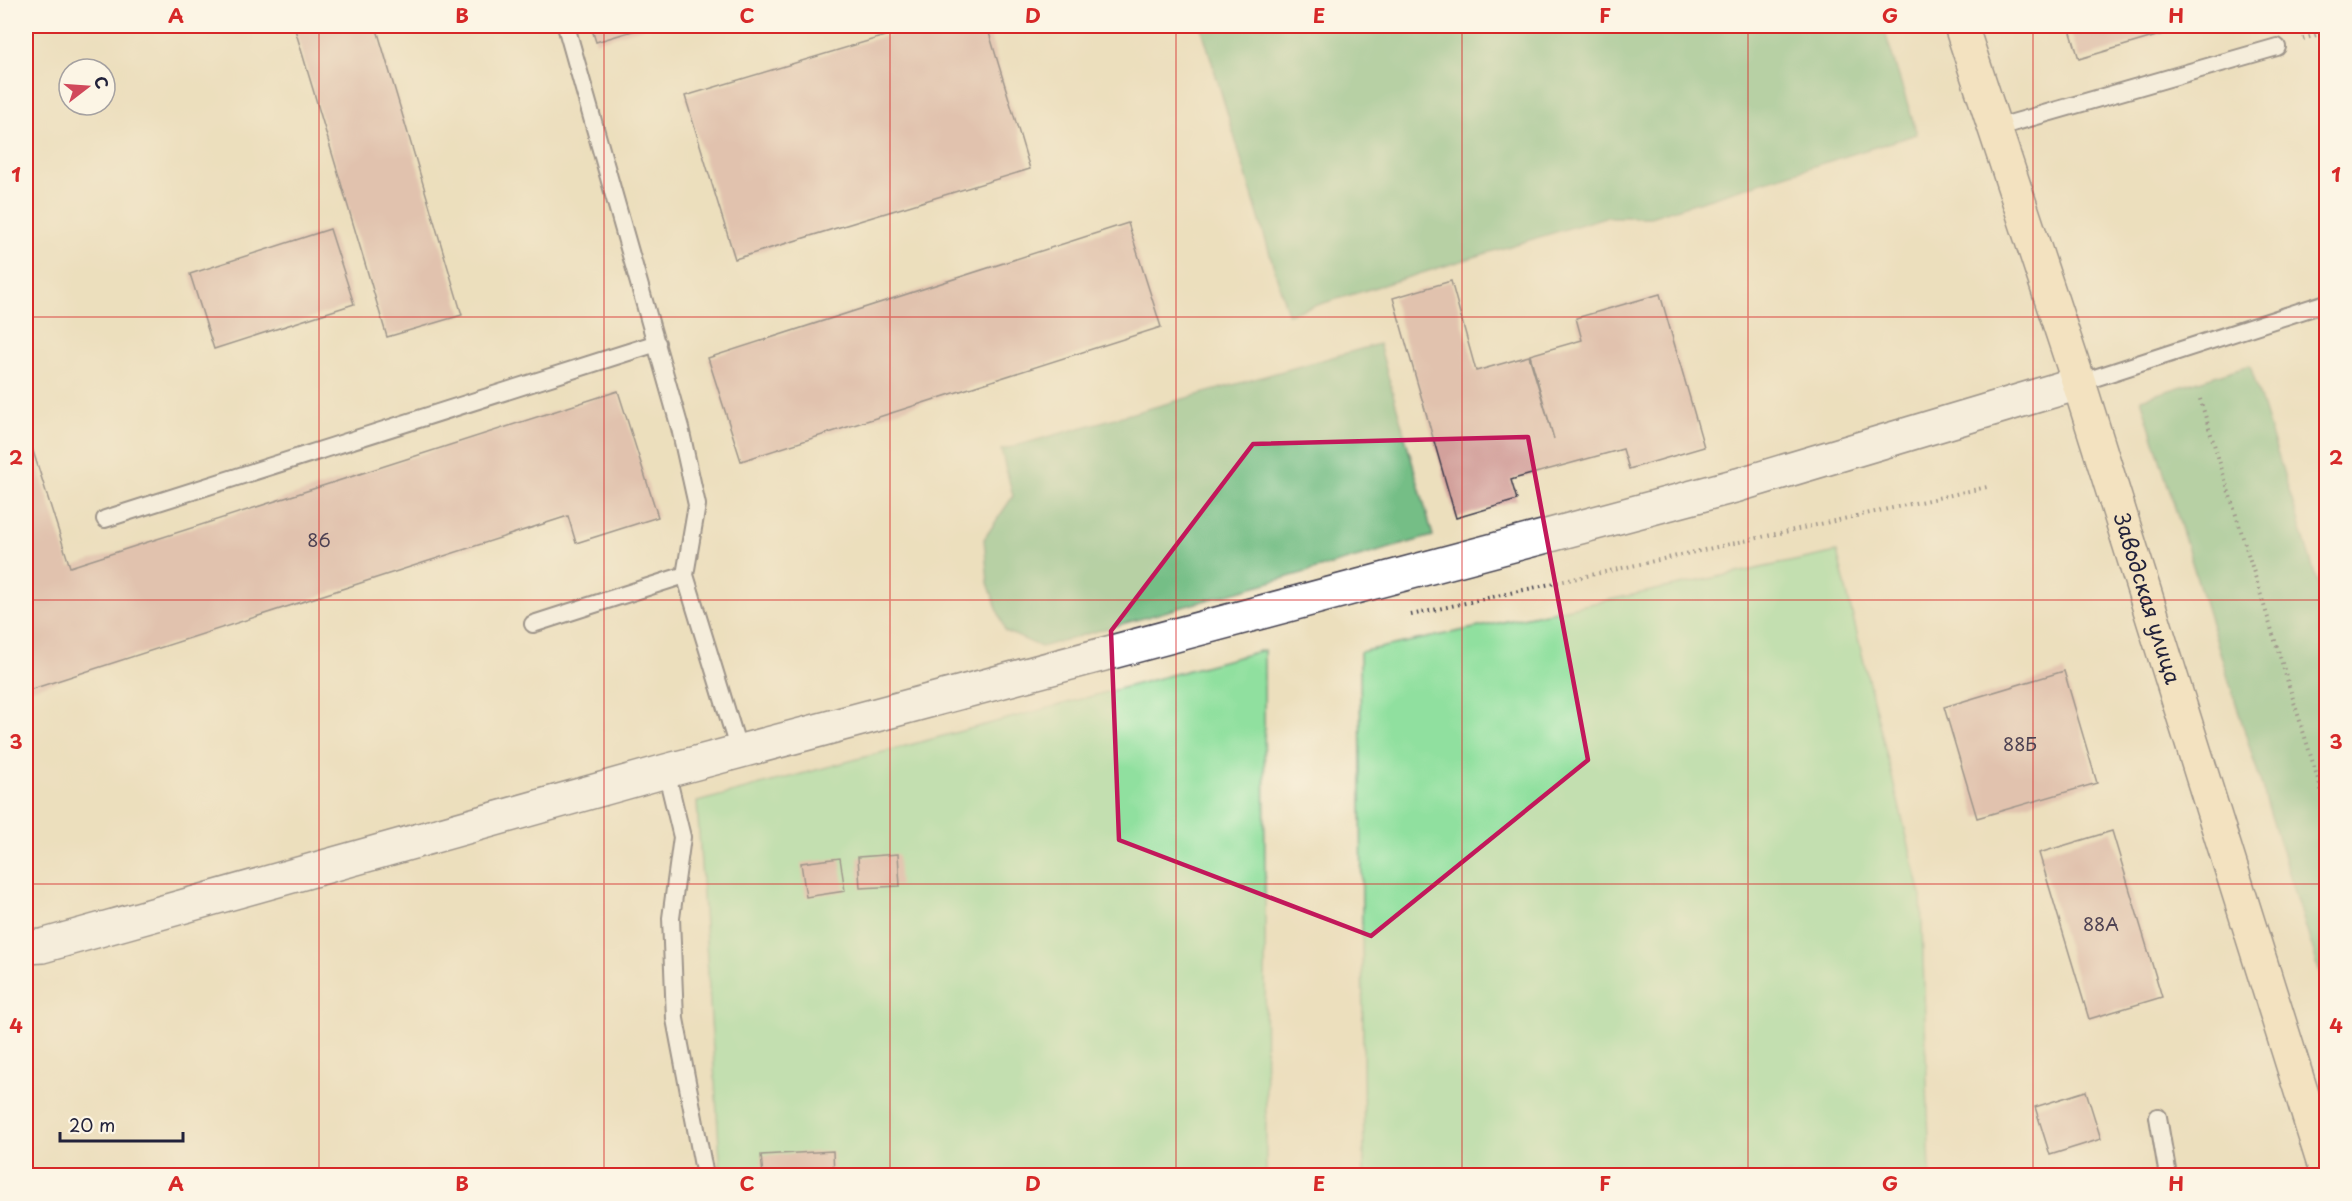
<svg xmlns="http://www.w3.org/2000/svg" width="2352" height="1201" viewBox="0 0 2352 1201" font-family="'Playpen Sans',sans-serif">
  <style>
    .green { fill: #90e09f; stroke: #59816d; stroke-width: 1.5 }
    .forest { fill: #74be86; stroke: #4b7060; stroke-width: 1.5 }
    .building { fill: #d3a19c }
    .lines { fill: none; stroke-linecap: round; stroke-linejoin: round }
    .lane-casing { stroke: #403e4e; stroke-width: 20 }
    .street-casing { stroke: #403e4e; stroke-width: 36 }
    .secondary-casing { stroke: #403e4e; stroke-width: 36 }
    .path { stroke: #403e4e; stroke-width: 4; stroke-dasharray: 1.5 4.5; stroke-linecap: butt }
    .lane { stroke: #fff; stroke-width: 16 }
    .street { stroke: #fff; stroke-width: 33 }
    .secondary { stroke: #fae7c3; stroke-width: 33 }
    .marked { fill: none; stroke: #c2185b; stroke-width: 4.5; stroke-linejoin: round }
    .grid { fill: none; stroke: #d62828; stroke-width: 1.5; stroke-opacity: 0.55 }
    .labels { text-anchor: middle; stroke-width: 4.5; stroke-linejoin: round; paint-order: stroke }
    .number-label { font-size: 18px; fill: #4e4253 }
    .street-label { font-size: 21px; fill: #22223b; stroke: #fcf5e5 }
    .neatline { fill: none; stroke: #d62828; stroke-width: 2 }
    .grid-label { font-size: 20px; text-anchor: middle; font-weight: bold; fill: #d62828 }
  </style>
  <rect width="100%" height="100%" fill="#fcf5e5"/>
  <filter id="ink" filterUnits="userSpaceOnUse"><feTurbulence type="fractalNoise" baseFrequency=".0167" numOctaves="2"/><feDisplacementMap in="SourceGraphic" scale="12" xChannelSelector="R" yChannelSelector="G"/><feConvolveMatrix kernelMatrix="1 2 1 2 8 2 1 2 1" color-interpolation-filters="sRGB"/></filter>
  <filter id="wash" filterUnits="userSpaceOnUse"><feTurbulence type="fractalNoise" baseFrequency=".008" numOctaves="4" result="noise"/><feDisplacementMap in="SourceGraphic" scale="24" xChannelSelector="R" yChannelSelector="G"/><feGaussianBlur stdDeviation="1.35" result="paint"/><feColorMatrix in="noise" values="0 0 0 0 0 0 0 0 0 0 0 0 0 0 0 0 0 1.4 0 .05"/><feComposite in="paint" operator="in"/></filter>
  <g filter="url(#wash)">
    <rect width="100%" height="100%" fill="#ecdfbd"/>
    <path class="green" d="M 1837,552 L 1921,895 L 1930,1175 L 1364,1175 L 1360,652 Z
      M 1264,650 L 1266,1175 L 721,1175 L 697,802 Z"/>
    <path class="forest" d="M 1201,26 L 1883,26 L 1917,134 L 1650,217 L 1605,217 L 1288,314 Z
      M 1379,344 L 1433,536 L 1041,647 L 1005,631 L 988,583 L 984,539 L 1013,496 L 1001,450 Z
      M 2250,365 L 2326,610 L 2326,992 L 2141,399 Z"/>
    <g id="blocks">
      <path class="building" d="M 294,26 L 376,26 L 462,315 L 387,337 Z
        M 591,26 L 649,26 L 596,42 Z
        M 918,26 L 987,26 L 1030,169 L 735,259 L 685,96 Z
        M 2069,26 L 2190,26 L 2079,59 Z
        M 1128,223 L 1161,327 L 741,461 L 708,358 Z
        M 330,229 L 354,304 L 214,349 L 190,274 Z
        M 1451,281 L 1476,371 L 1529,356 L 1554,439 L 1530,355 L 1582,340 L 1576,318 L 1660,294 L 1704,447 L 1629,469 L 1623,449 L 1517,478 L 1511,480 L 1517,500 L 1456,518 L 1393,298 Z
        M 618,391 L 658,517 L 576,543 L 568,516 L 26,691 L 26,429 L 70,567 Z
        M 2064,671 L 2097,783 L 1977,818 L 1944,707 Z
        M 2112,831 L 2162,997 L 2089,1019 L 2039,853 Z
        M 898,854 L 900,886 L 860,888 L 858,857 Z
        M 840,858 L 845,891 L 806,897 L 801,863 Z
        M 2086,1091 L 2101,1139 L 2050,1155 L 2035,1107 Z
        M 833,1151 L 834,1176 L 763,1176 L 761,1155 Z"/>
    </g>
  </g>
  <g filter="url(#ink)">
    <use href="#blocks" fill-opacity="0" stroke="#403e4e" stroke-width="1.5"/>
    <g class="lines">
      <g class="lane-casing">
        <path id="lane" d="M 566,26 L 680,428 L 697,505 L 685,575 L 739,751
          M 1995,128 L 2277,47
          M 2079,383 L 2326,303
          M 105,519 L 657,343
          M 533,624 L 685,575
          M 666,771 L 682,837 L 671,918 L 675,1019 L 705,1176
          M 2158,1117 L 2168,1176"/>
      </g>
      <g class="street-casing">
        <path id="street" d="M 26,947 L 42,946 L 666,771 L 1738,485 L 2079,383"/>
      </g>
      <g class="secondary-casing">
        <g id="secondary">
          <path id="s1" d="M 1961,26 L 2079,383 L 2326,1171"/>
        </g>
      </g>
      <path class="path" d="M 2303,39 L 2326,32
        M 2200,399 L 2326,805
        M 1411,615 L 1987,487"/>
      <use href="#lane" class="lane"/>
      <use href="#street" class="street"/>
      <use href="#secondary" class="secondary"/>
    </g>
  </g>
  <path d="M0 0H2352V1201H0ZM 1528,437 L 1588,760 L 1371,936 L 1119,840 L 1111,631 L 1253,444 Z" fill="#ecdfbd" fill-opacity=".55" fill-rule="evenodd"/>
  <path class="marked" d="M 1528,437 L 1588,760 L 1371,936 L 1119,840 L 1111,631 L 1253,444 Z"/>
  <path class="grid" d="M 319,26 L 319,1176M 604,26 L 604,1176M 890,26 L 890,1176M 1176,26 L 1176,1176M 1462,26 L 1462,1176M 1748,26 L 1748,1176M 2033,26 L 2033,1176M 26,317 L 2326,317M 26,600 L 2326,600M 26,884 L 2326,884"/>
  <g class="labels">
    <g class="number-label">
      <text x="319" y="547">86</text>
      <text x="2020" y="751">88Б</text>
      <text x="2101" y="931">88А</text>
    </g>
    <g class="street-label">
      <text dy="7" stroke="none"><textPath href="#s1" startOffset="602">Заводская улица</textPath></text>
    </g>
  </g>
  <rect width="2352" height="1201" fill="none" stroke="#fcf5e5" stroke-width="66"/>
  <g transform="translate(87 87) rotate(73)"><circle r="28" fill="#fcf5e5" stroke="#a5a1a1" stroke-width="1.5"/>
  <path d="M0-4.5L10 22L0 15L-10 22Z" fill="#d1495b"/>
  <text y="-9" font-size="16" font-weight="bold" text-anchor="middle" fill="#22223b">С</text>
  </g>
  <path d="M60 1132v9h123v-9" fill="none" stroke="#22223b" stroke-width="3"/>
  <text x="69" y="1132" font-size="18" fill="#22223b" stroke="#fcf5e5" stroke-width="4.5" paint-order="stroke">20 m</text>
  <rect x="33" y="33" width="2286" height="1135" class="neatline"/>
  <g class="grid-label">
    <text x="176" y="23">A</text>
    <text x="462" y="23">B</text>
    <text x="747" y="23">C</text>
    <text x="1033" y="23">D</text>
    <text x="1319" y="23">E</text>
    <text x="1605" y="23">F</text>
    <text x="1890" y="23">G</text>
    <text x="2176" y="23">H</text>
    <text x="16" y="182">1</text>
    <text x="2336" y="182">1</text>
    <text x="16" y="465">2</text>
    <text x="2336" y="465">2</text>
    <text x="16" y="749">3</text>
    <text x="2336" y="749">3</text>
    <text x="16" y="1033">4</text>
    <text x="2336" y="1033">4</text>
    <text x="176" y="1191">A</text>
    <text x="462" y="1191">B</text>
    <text x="747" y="1191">C</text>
    <text x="1033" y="1191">D</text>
    <text x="1319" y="1191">E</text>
    <text x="1605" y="1191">F</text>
    <text x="1890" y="1191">G</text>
    <text x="2176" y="1191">H</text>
  </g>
</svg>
